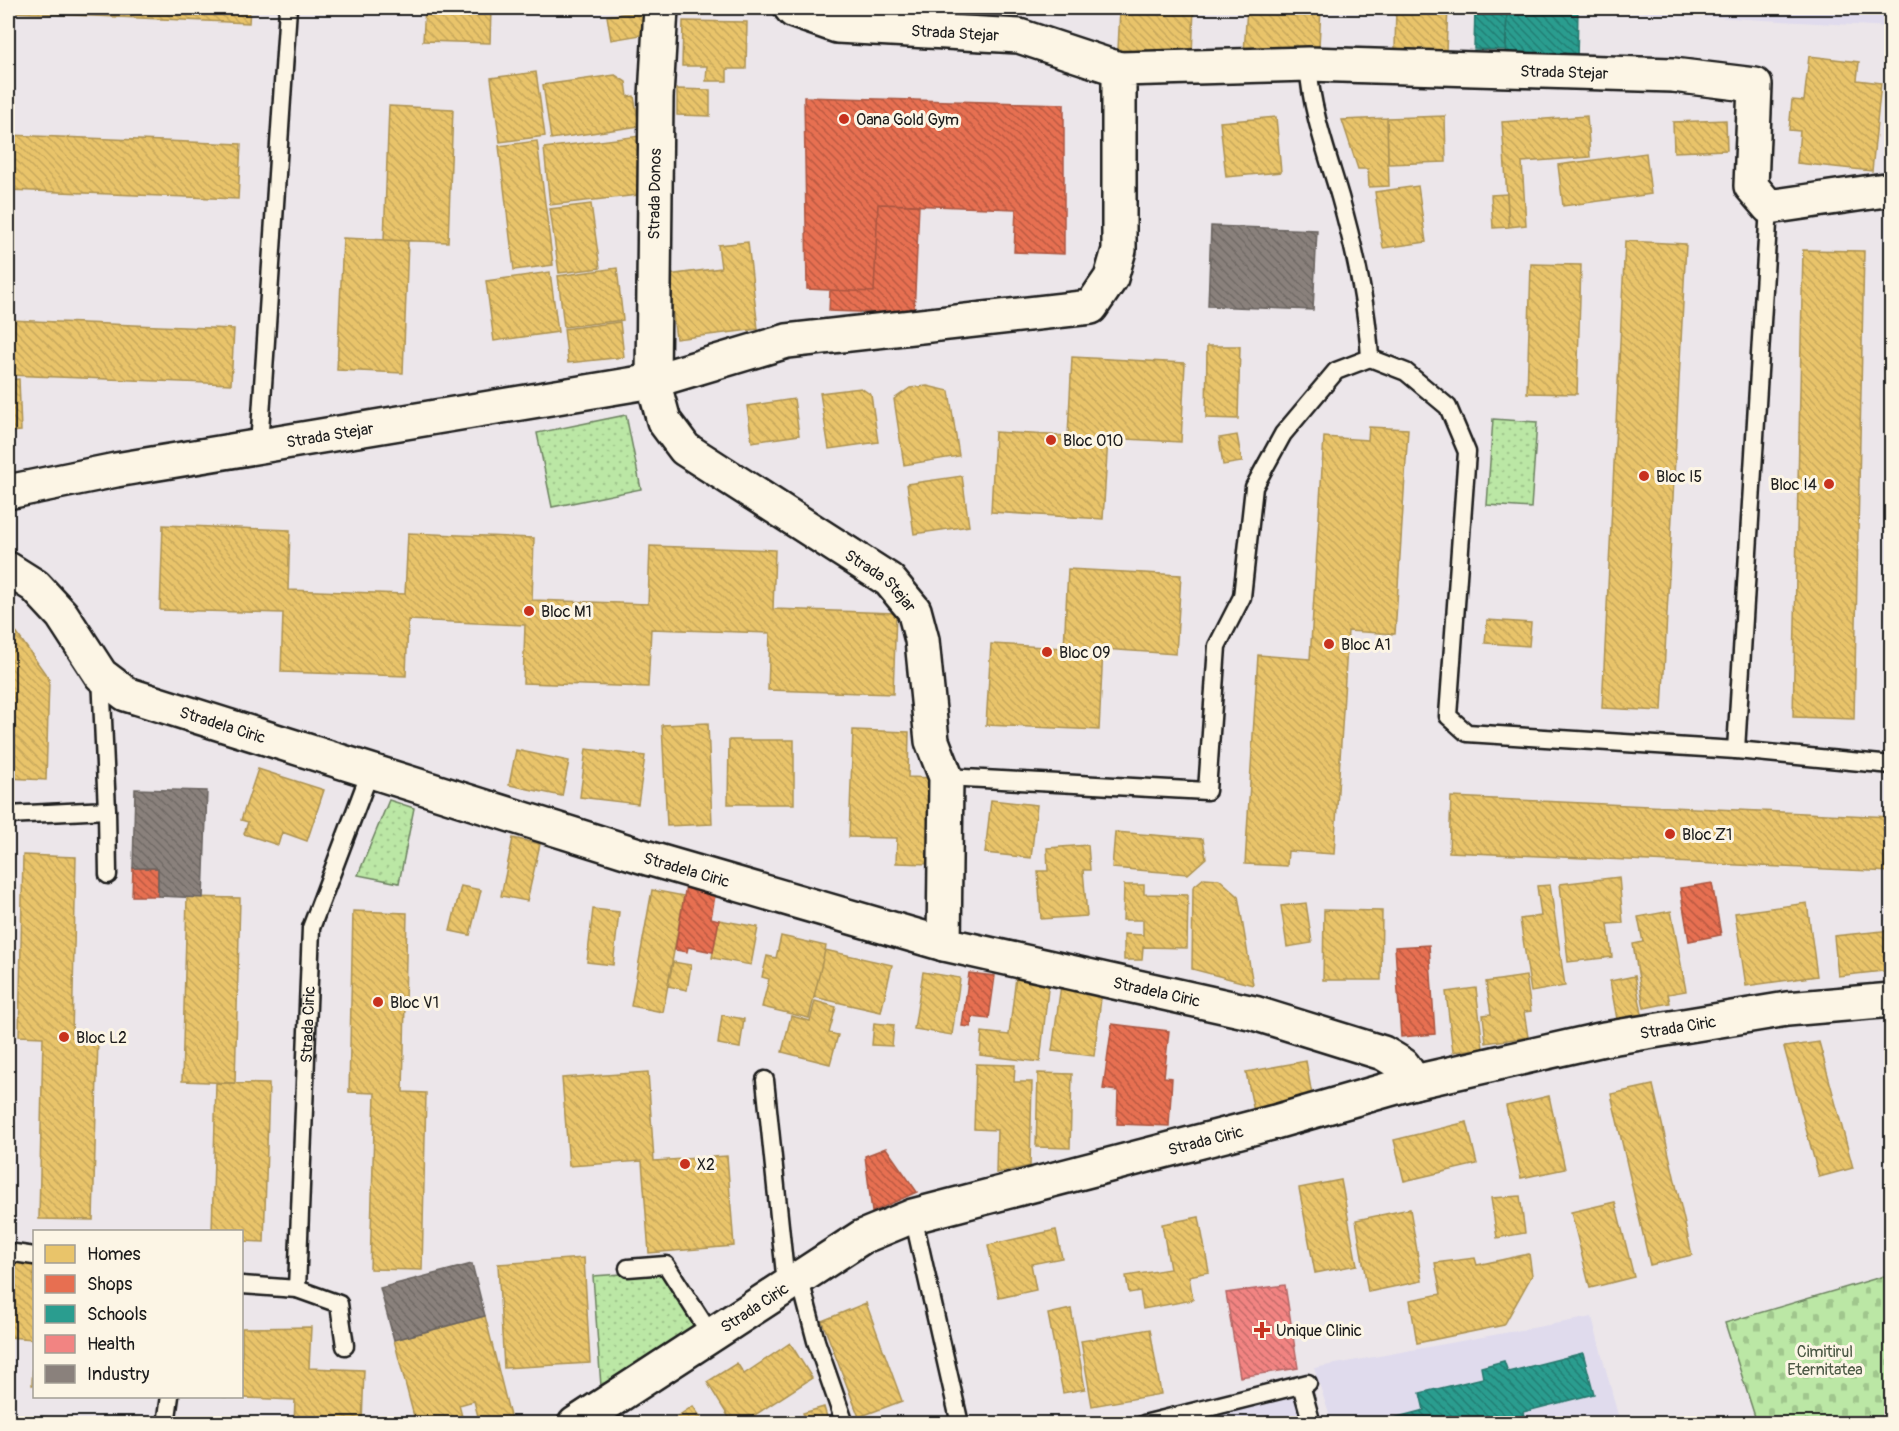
<svg xmlns="http://www.w3.org/2000/svg" width="1899" height="1431" viewBox="0 0 1899 1431" font-family="Pangolin,sans-serif">
  <style>
    .built { fill: #e0dbed }
    .grass { fill: url(#grass-dots); stroke: #6c8260; stroke-width: 1.5 }
    .cemetery { fill: url(#cemetery-stones); stroke: #6c8260; stroke-width: 1.5 }
    .homes { fill: url(#homes-back-hatch); stroke: #ac9253; stroke-width: 1.5 }
    .shops { fill: url(#shops-back-hatch); stroke: #aa5641; stroke-width: 1.5 }
    .schools { fill: url(#schools-back-hatch); stroke: #26766c; stroke-width: 1.5 }
    .health { fill: url(#health-back-hatch); stroke: #b26563; stroke-width: 1.5 }
    .industry { fill: url(#industry-back-hatch); stroke: #69635f; stroke-width: 1.5 }
    .lines { fill: none; stroke-linecap: round; stroke-linejoin: round }
    .service-casing { stroke: #1c1c1c; stroke-width: 21 }
    .minor-casing { stroke: #1c1c1c; stroke-width: 38 }
    .tertiary-casing { stroke: #1c1c1c; stroke-width: 38 }
    .service { stroke: #fcf5e5; stroke-width: 16 }
    .minor { stroke: #fcf5e5; stroke-width: 33 }
    .tertiary { stroke: #fcf5e5; stroke-width: 33 }
    .poi-dot { fill: #c8321e; stroke: #fcf5e5; stroke-width: 2 }
    .labels { text-anchor: middle; stroke-width: 6; stroke-linejoin: round; paint-order: stroke }
    .street-label { font-size: 16px; fill: #1c1c1c; stroke: #fcf5e5 }
    .poi-label { font-size: 16px; fill: #1c1c1c; stroke: #fcf5e5; text-anchor: start }
    .park-label { font-size: 16px; fill: #4c5945; stroke: #fcf5e5 }
  </style>
  <defs>
    <pattern id="grass-dots" width="8" height="8" patternUnits="userSpaceOnUse" patternTransform="scale(1.5)"><rect width="8" height="8" fill="#bbe7a5"/><path d="M2 2h.1M6 6h.1" fill="none" stroke="#a0c68d" stroke-width="1.8" stroke-linecap="round"/></pattern>
    <pattern id="cemetery-stones" width="16" height="16" patternUnits="userSpaceOnUse" patternTransform="scale(1.5)"><rect width="16" height="16" fill="#bbe7a5"/><path d="M2 7V4a2 2 0 0 1 4 0v3zM10 15v-3a2 2 0 0 1 4 0v3z" fill="#a0c68d"/></pattern>
    <pattern id="homes-back-hatch" width="6" height="6" patternUnits="userSpaceOnUse" patternTransform="scale(1.5)"><rect width="6" height="6" fill="#e9c46a"/><path d="M-1 5l2 2M0 0l6 6M5-1l2 2" fill="none" stroke="#c7a85b"/></pattern>
    <pattern id="shops-back-hatch" width="6" height="6" patternUnits="userSpaceOnUse" patternTransform="scale(1.5)"><rect width="6" height="6" fill="#e76f51"/><path d="M-1 5l2 2M0 0l6 6M5-1l2 2" fill="none" stroke="#ba5a42"/></pattern>
    <pattern id="schools-back-hatch" width="6" height="6" patternUnits="userSpaceOnUse" patternTransform="scale(1.5)"><rect width="6" height="6" fill="#2a9d8f"/><path d="M-1 5l2 2M0 0l6 6M5-1l2 2" fill="none" stroke="#237f74"/></pattern>
    <pattern id="health-back-hatch" width="6" height="6" patternUnits="userSpaceOnUse" patternTransform="scale(1.5)"><rect width="6" height="6" fill="#f28482"/><path d="M-1 5l2 2M0 0l6 6M5-1l2 2" fill="none" stroke="#c36b6a"/></pattern>
    <pattern id="industry-back-hatch" width="6" height="6" patternUnits="userSpaceOnUse" patternTransform="scale(1.5)"><rect width="6" height="6" fill="#8a817c"/><path d="M-1 5l2 2M0 0l6 6M5-1l2 2" fill="none" stroke="#706965"/></pattern>
  </defs>
  <rect width="100%" height="100%" fill="#ece6ea"/>
  <filter id="ink" filterUnits="userSpaceOnUse"><feTurbulence type="fractalNoise" baseFrequency=".0167" numOctaves="2"/><feDisplacementMap in="SourceGraphic" scale="12" xChannelSelector="R" yChannelSelector="G"/><feConvolveMatrix kernelMatrix="1 2 1 2 8 2 1 2 1" color-interpolation-filters="sRGB"/></filter>
  <g filter="url(#ink)">
    <path class="built" d="M 1578,8 L 1891,8 L 1891,27 L 1763,20 Z
      M 1592,1317 L 1620,1423 L 1332,1423 L 1314,1368 Z
      M 1301,1385 L 1312,1424 L 1144,1424 Z"/>
    <path class="grass" d="M 626,415 L 641,489 L 552,507 L 537,433 Z
      M 1493,419 L 1537,422 L 1531,508 L 1487,505 Z
      M 389,800 L 414,808 L 399,883 L 358,875 Z
      M 666,1271 L 703,1333 L 602,1400 L 593,1276 Z"/>
    <path class="cemetery" d="M 1891,1274 L 1891,1423 L 1757,1423 L 1725,1323 Z"/>
    <path class="homes" d="M 8,8 L 250,8 L 249,23 L 8,12 Z
      M 425,8 L 491,8 L 490,43 L 423,41 Z
      M 1120,8 L 1194,8 L 1192,54 L 1118,50 Z
      M 1247,8 L 1321,8 L 1319,46 L 1244,53 Z
      M 1375,8 L 1396,8 L 1396,14 L 1375,13 Z
      M 1396,8 L 1448,8 L 1446,50 L 1395,49 Z
      M 644,11 L 647,34 L 611,40 L 607,16 Z
      M 683,21 L 747,22 L 746,69 L 727,69 L 727,81 L 706,81 L 707,66 L 682,66 Z
      M 1809,56 L 1859,62 L 1857,80 L 1881,83 L 1872,171 L 1797,163 L 1800,131 L 1789,130 L 1792,100 L 1804,101 Z
      M 536,72 L 545,136 L 500,142 L 491,78 Z
      M 615,75 L 626,82 L 628,97 L 634,96 L 639,126 L 551,139 L 543,85 Z
      M 677,89 L 710,90 L 710,116 L 677,115 Z
      M 389,106 L 453,109 L 448,242 L 384,240 Z
      M 1445,116 L 1446,162 L 1388,164 L 1387,118 Z
      M 1587,116 L 1590,157 L 1522,162 L 1526,225 L 1509,227 L 1502,122 Z
      M 1276,117 L 1281,172 L 1226,177 L 1220,122 Z
      M 1387,118 L 1389,186 L 1369,187 L 1368,169 L 1358,169 L 1342,120 Z
      M 1726,120 L 1727,150 L 1674,152 L 1673,122 Z
      M 1892,123 L 1892,167 L 1887,167 Z
      M 8,135 L 241,144 L 238,199 L 8,190 Z
      M 640,136 L 647,194 L 550,205 L 544,148 Z
      M 537,141 L 553,265 L 514,270 L 499,146 Z
      M 1646,153 L 1651,194 L 1563,206 L 1558,165 Z
      M 1418,186 L 1426,242 L 1383,248 L 1375,192 Z
      M 1507,194 L 1509,227 L 1493,228 L 1491,195 Z
      M 591,204 L 600,268 L 559,273 L 550,209 Z
      M 343,238 L 408,241 L 403,373 L 337,370 Z
      M 1625,241 L 1686,244 L 1662,711 L 1602,708 Z
      M 748,242 L 758,329 L 676,339 L 668,275 L 721,268 L 718,245 Z
      M 1803,250 L 1864,251 L 1854,719 L 1793,717 Z
      M 1531,264 L 1581,265 L 1577,394 L 1527,393 Z
      M 617,268 L 623,320 L 564,327 L 558,276 Z
      M 550,272 L 558,332 L 494,341 L 486,281 Z
      M 8,320 L 234,329 L 231,384 L 8,375 Z
      M 620,322 L 624,357 L 568,363 L 564,329 Z
      M 1207,346 L 1240,346 L 1238,419 L 1206,418 Z
      M 1072,357 L 1185,363 L 1181,442 L 1108,438 L 1103,519 L 991,512 L 995,432 L 1068,436 Z
      M 19,379 L 21,431 L 8,432 L 8,380 Z
      M 927,386 L 949,391 L 959,456 L 904,465 L 894,399 L 910,388 Z
      M 861,388 L 871,395 L 878,442 L 829,449 L 820,393 Z
      M 794,399 L 799,435 L 752,442 L 747,406 Z
      M 1369,427 L 1408,429 L 1395,634 L 1348,631 L 1334,854 L 1288,851 L 1287,866 L 1245,864 L 1258,655 L 1310,659 L 1324,437 L 1368,440 Z
      M 1237,435 L 1242,462 L 1223,465 L 1219,438 Z
      M 962,476 L 969,526 L 914,534 L 907,484 Z
      M 163,525 L 290,530 L 288,590 L 405,594 L 408,533 L 534,538 L 532,600 L 648,604 L 650,546 L 775,550 L 773,609 L 896,613 L 893,694 L 768,690 L 770,633 L 651,629 L 648,687 L 523,683 L 525,625 L 408,620 L 406,676 L 281,672 L 283,613 L 160,610 Z
      M 1068,569 L 1181,575 L 1176,654 L 1103,649 L 1099,730 L 986,725 L 991,644 L 1064,648 Z
      M 1487,620 L 1531,623 L 1529,646 L 1485,643 Z
      M 8,621 L 49,679 L 46,780 L 8,778 Z
      M 708,723 L 712,824 L 667,826 L 662,725 Z
      M 853,730 L 909,732 L 908,777 L 934,778 L 930,864 L 896,863 L 897,838 L 849,837 Z
      M 729,740 L 794,740 L 794,804 L 728,804 Z
      M 586,749 L 645,756 L 638,804 L 580,797 Z
      M 516,750 L 569,761 L 562,796 L 509,785 Z
      M 258,769 L 324,790 L 307,841 L 282,832 L 278,845 L 244,834 L 248,822 L 241,820 Z
      M 1451,797 L 1892,817 L 1892,872 L 1449,852 Z
      M 991,800 L 1037,805 L 1031,858 L 985,853 Z
      M 1115,832 L 1203,839 L 1206,858 L 1188,874 L 1112,868 Z
      M 513,838 L 540,844 L 527,901 L 501,896 Z
      M 1088,845 L 1090,870 L 1083,870 L 1087,916 L 1041,919 L 1038,871 L 1048,871 L 1047,848 Z
      M 23,855 L 76,857 L 72,1037 L 98,1038 L 93,1220 L 39,1219 L 43,1037 L 19,1036 Z
      M 1619,877 L 1623,923 L 1608,924 L 1612,957 L 1568,962 L 1560,884 Z
      M 1204,878 L 1219,879 L 1238,896 L 1253,985 L 1192,969 L 1193,887 Z
      M 1124,885 L 1144,885 L 1144,894 L 1188,895 L 1187,948 L 1143,947 L 1142,960 L 1124,960 L 1124,934 L 1143,935 L 1143,920 L 1123,920 Z
      M 1550,885 L 1565,986 L 1531,992 L 1520,919 L 1541,916 L 1537,886 Z
      M 461,886 L 481,890 L 470,935 L 450,931 Z
      M 652,890 L 684,896 L 663,1012 L 631,1006 Z
      M 187,897 L 240,898 L 235,1083 L 182,1081 Z
      M 1306,903 L 1312,943 L 1287,947 L 1281,906 Z
      M 1807,903 L 1817,976 L 1746,986 L 1735,913 Z
      M 593,909 L 619,912 L 613,965 L 587,962 Z
      M 1324,910 L 1382,911 L 1381,980 L 1323,980 Z
      M 353,911 L 407,913 L 403,1092 L 426,1093 L 422,1270 L 370,1269 L 375,1093 L 349,1092 Z
      M 1671,911 L 1686,991 L 1668,994 L 1670,1003 L 1644,1008 L 1633,944 L 1643,942 L 1638,917 Z
      M 719,920 L 758,927 L 751,965 L 712,958 Z
      M 1892,930 L 1892,970 L 1838,976 L 1834,936 Z
      M 781,936 L 826,946 L 809,1018 L 762,1007 L 769,979 L 762,977 L 767,956 L 776,958 Z
      M 825,950 L 892,965 L 881,1012 L 814,997 Z
      M 673,962 L 691,965 L 687,990 L 668,986 Z
      M 923,972 L 960,978 L 952,1035 L 914,1029 Z
      M 1526,976 L 1531,1011 L 1524,1012 L 1528,1037 L 1486,1043 L 1483,1015 L 1491,1014 L 1486,982 Z
      M 1635,976 L 1642,1014 L 1617,1019 L 1610,981 Z
      M 1016,977 L 1049,980 L 1040,1062 L 980,1055 L 982,1032 L 1009,1035 Z
      M 1061,985 L 1102,990 L 1094,1056 L 1052,1051 Z
      M 1476,988 L 1483,1048 L 1453,1052 L 1446,992 Z
      M 815,1001 L 836,1007 L 829,1033 L 838,1035 L 830,1064 L 782,1052 L 791,1016 L 810,1021 Z
      M 722,1015 L 744,1019 L 740,1048 L 718,1044 Z
      M 874,1023 L 894,1025 L 892,1046 L 872,1045 Z
      M 1819,1042 L 1853,1168 L 1819,1177 L 1784,1047 Z
      M 1306,1061 L 1313,1101 L 1254,1112 L 1246,1072 Z
      M 976,1064 L 1015,1065 L 1014,1082 L 1032,1082 L 1030,1166 L 996,1173 L 997,1130 L 974,1129 Z
      M 648,1072 L 654,1161 L 727,1156 L 734,1246 L 649,1253 L 642,1161 L 569,1166 L 562,1078 Z
      M 1038,1073 L 1072,1074 L 1070,1148 L 1036,1147 Z
      M 216,1083 L 269,1084 L 264,1242 L 242,1241 L 242,1232 L 212,1232 Z
      M 1653,1085 L 1692,1255 L 1650,1265 L 1611,1094 Z
      M 1549,1096 L 1565,1169 L 1521,1178 L 1506,1106 Z
      M 1467,1122 L 1477,1164 L 1404,1181 L 1394,1140 Z
      M 1341,1180 L 1357,1265 L 1315,1273 L 1299,1188 Z
      M 1520,1196 L 1525,1233 L 1497,1238 L 1491,1198 Z
      M 1615,1202 L 1634,1277 L 1590,1288 L 1571,1212 Z
      M 1410,1209 L 1422,1281 L 1368,1292 L 1356,1220 Z
      M 1199,1217 L 1209,1272 L 1189,1276 L 1193,1300 L 1143,1309 L 1140,1291 L 1129,1293 L 1126,1276 L 1170,1269 L 1162,1224 Z
      M 1056,1230 L 1062,1258 L 1031,1264 L 1036,1290 L 999,1298 L 988,1245 Z
      M 1529,1254 L 1532,1275 L 1504,1325 L 1417,1343 L 1410,1300 L 1441,1294 L 1435,1263 L 1475,1258 L 1477,1265 Z
      M 584,1258 L 590,1363 L 504,1368 L 498,1264 Z
      M 8,1262 L 34,1263 L 32,1309 L 34,1309 L 34,1339 L 8,1337 Z
      M 866,1303 L 902,1401 L 859,1417 L 822,1321 Z
      M 1071,1309 L 1085,1389 L 1063,1393 L 1048,1314 Z
      M 485,1316 L 512,1424 L 480,1424 L 474,1401 L 459,1405 L 464,1424 L 416,1424 L 394,1340 Z
      M 311,1327 L 309,1368 L 364,1370 L 362,1424 L 294,1424 L 295,1400 L 222,1397 L 242,1396 L 242,1328 Z
      M 1150,1329 L 1161,1394 L 1092,1406 L 1081,1341 Z
      M 34,1343 L 34,1385 L 32,1385 Z
      M 790,1343 L 812,1378 L 741,1424 L 733,1424 L 707,1382 L 737,1363 L 744,1374 Z
      M 693,1406 L 705,1424 L 666,1424 Z
      M 824,1407 L 829,1424 L 806,1424 L 803,1413 Z"/>
    <path class="shops" d="M 804,97 L 1064,104 L 1064,254 L 1014,252 L 1016,209 L 878,204 L 874,292 L 807,289 Z
      M 878,204 L 919,205 L 914,314 L 829,311 L 830,290 L 874,292 Z
      M 133,868 L 158,868 L 158,896 L 132,896 Z
      M 1712,883 L 1721,935 L 1689,941 L 1680,888 Z
      M 686,885 L 716,890 L 711,918 L 719,920 L 713,952 L 688,947 L 687,952 L 675,950 Z
      M 1429,945 L 1435,1034 L 1401,1037 L 1395,947 Z
      M 969,973 L 995,976 L 989,1019 L 972,1017 L 971,1027 L 962,1026 Z
      M 1112,1024 L 1169,1031 L 1164,1077 L 1172,1078 L 1169,1126 L 1117,1124 L 1118,1091 L 1103,1089 Z
      M 886,1148 L 917,1192 L 872,1212 L 865,1156 Z"/>
    <path class="schools" d="M 1475,8 L 1507,8 L 1506,50 L 1474,49 Z
      M 1507,8 L 1578,8 L 1577,61 L 1505,58 Z
      M 1583,1353 L 1594,1394 L 1523,1412 L 1526,1424 L 1371,1424 L 1424,1410 L 1420,1393 L 1483,1378 L 1481,1367 L 1504,1361 L 1508,1372 Z"/>
    <path class="health" d="M 1285,1285 L 1298,1368 L 1240,1377 L 1226,1293 Z"/>
    <path class="industry" d="M 1211,226 L 1317,230 L 1313,310 L 1208,306 Z
      M 135,789 L 207,791 L 203,898 L 158,896 L 158,868 L 133,868 Z
      M 472,1264 L 485,1316 L 394,1340 L 380,1288 Z"/>
    <g class="lines">
      <g class="service-casing">
        <g id="service">
          <path d="M 1370,358 L 1406,372 L 1448,407 L 1467,452 L 1448,716 L 1467,733 L 1736,750 L 1892,765"/>
          <path d="M 259,446 L 288,8"/>
          <path d="M 1736,750 L 1769,207"/>
          <path d="M 946,777 L 1207,791 L 1217,646 L 1242,597 L 1254,487 L 1283,434 L 1336,371 L 1370,358 C 1367,303 1355,250 1340,197 C 1327,153 1311,110 1308,64"/>
          <path d="M 107,810 L 108,875"/>
          <path d="M 8,815 L 107,810 L 101,675"/>
          <path d="M 765,1080 L 786,1284"/>
          <path d="M 913,1216 L 960,1424"/>
          <path d="M 8,1252 L 34,1256"/>
          <path d="M 628,1268 L 666,1265 L 711,1335"/>
          <path d="M 799,1276 L 816,1341 L 845,1424"/>
          <path id="s1" d="M 242,1285 L 297,1289 L 311,928 L 370,772"/>
          <path d="M 297,1289 L 339,1304 L 345,1346"/>
          <path d="M 1301,1385 L 1312,1424"/>
          <path d="M 166,1424 L 170,1396"/>
          <path d="M 1144,1424 L 1308,1383"/>
        </g>
      </g>
      <g class="minor-casing">
        <g id="minor">
          <path id="s2" d="M 661,8 L 656,97 L 653,381 L 664,421 L 685,449 L 889,580 L 914,610 L 922,640 L 932,741 L 946,777 L 944,944"/>
          <path id="s3" d="M 791,8 L 794,11 L 837,26 L 1019,36 L 1119,69"/>
          <path id="s4" d="M 8,492 L 116,470 L 653,381 L 787,341 L 1091,307 L 1111,278 L 1119,250 L 1119,69 L 1308,64 L 1673,75 L 1755,85 L 1751,186 L 1769,207 L 1892,189"/>
          <path id="s5" d="M 8,569 L 35,586 L 62,615 L 101,675 L 126,694 L 651,859 L 944,944 L 1254,1013 L 1383,1053 L 1403,1065 L 1414,1082"/>
        </g>
      </g>
      <g class="tertiary-casing">
        <g id="tertiary">
          <path id="s6" d="M 575,1424 L 862,1237 L 913,1216 L 1275,1122 L 1414,1082 L 1604,1039 L 1787,1009 L 1892,1000"/>
        </g>
      </g>
      <use href="#service" class="service"/>
      <use href="#minor" class="minor"/>
      <use href="#tertiary" class="tertiary"/>
    </g>
  </g>
  <g class="poi-dot">
    <circle cx="844" cy="119" r="6"/>
    <circle cx="1051" cy="440" r="6"/>
    <circle cx="1644" cy="476" r="6"/>
    <circle cx="1829" cy="484" r="6"/>
    <circle cx="529" cy="611" r="6"/>
    <circle cx="1329" cy="644" r="6"/>
    <circle cx="1047" cy="652" r="6"/>
    <circle cx="1670" cy="834" r="6"/>
    <circle cx="378" cy="1002" r="6"/>
    <circle cx="64" cy="1037" r="6"/>
    <circle cx="685" cy="1164" r="6"/>
    <path d="M1259 1321h6v6h6v6h-6v6h-6v-6h-6v-6h6z"/>
  </g>
  <g class="labels">
    <g class="street-label">
      <text dy="6" stroke="none"><textPath href="#s3" startOffset="168">Strada Stejar</textPath></text>
      <text dy="6" stroke="none"><textPath href="#s4" startOffset="1791">Strada Stejar</textPath></text>
      <text transform="translate(654 194) rotate(-89)" y="6">Strada Donos</text>
      <text dy="6" stroke="none"><textPath href="#s4" startOffset="327">Strada Stejar</textPath></text>
      <text dy="6" stroke="none"><textPath href="#s2" startOffset="686">Strada Stejar</textPath></text>
      <text dy="6" stroke="none"><textPath href="#s5" startOffset="276">Stradela Ciric</textPath></text>
      <text dy="6" stroke="none"><textPath href="#s5" startOffset="762">Stradela Ciric</textPath></text>
      <text dy="6" stroke="none"><textPath href="#s5" startOffset="1248">Stradela Ciric</textPath></text>
      <text dy="6" stroke="none"><textPath href="#s1" startOffset="320">Strada Ciric</textPath></text>
      <text dy="6" stroke="none"><textPath href="#s6" startOffset="1186">Strada Ciric</textPath></text>
      <text dy="6" stroke="none"><textPath href="#s6" startOffset="700">Strada Ciric</textPath></text>
      <text dy="6" stroke="none"><textPath href="#s6" startOffset="214">Strada Ciric</textPath></text>
    </g>
    <g class="poi-label">
      <text x="856" y="125">Oana Gold Gym</text>
      <text x="1063" y="446">Bloc O10</text>
      <text x="1656" y="482">Bloc I5</text>
      <text x="1817" y="490" text-anchor="end">Bloc I4</text>
      <text x="541" y="617">Bloc M1</text>
      <text x="1341" y="650">Bloc A1</text>
      <text x="1059" y="658">Bloc O9</text>
      <text x="1682" y="840">Bloc Z1</text>
      <text x="390" y="1008">Bloc V1</text>
      <text x="76" y="1043">Bloc L2</text>
      <text x="697" y="1170">X2</text>
      <text x="1276" y="1336">Unique Clinic</text>
    </g>
    <g class="park-label">
      <text x="1825" y="1357">Cimitirul<tspan x="1825" dy="18">Eternitatea</tspan></text>
    </g>
  </g>
  <rect width="1899" height="1431" fill="none" stroke="#fcf5e5" stroke-width="30"/>
  <rect x="15" y="15" width="1869" height="1401" fill="none" stroke="#1c1c1c" stroke-width="2" filter="url(#ink)"/>
  <rect x="33" y="1230" width="210" height="168" fill="#fcf5e5" stroke="#a29e95" stroke-width="1.5"/>
  <rect x="45" y="1245" width="30" height="18" fill="#e9c46a" stroke="#a29e95" stroke-width="1.5"/>
  <text x="87" y="1260" font-size="18" fill="#1c1c1c">Homes</text>
  <rect x="45" y="1275" width="30" height="18" fill="#e76f51" stroke="#a29e95" stroke-width="1.5"/>
  <text x="87" y="1290" font-size="18" fill="#1c1c1c">Shops</text>
  <rect x="45" y="1305" width="30" height="18" fill="#2a9d8f" stroke="#a29e95" stroke-width="1.5"/>
  <text x="87" y="1320" font-size="18" fill="#1c1c1c">Schools</text>
  <rect x="45" y="1335" width="30" height="18" fill="#f28482" stroke="#a29e95" stroke-width="1.5"/>
  <text x="87" y="1350" font-size="18" fill="#1c1c1c">Health</text>
  <rect x="45" y="1365" width="30" height="18" fill="#8a817c" stroke="#a29e95" stroke-width="1.5"/>
  <text x="87" y="1380" font-size="18" fill="#1c1c1c">Industry</text>
</svg>
